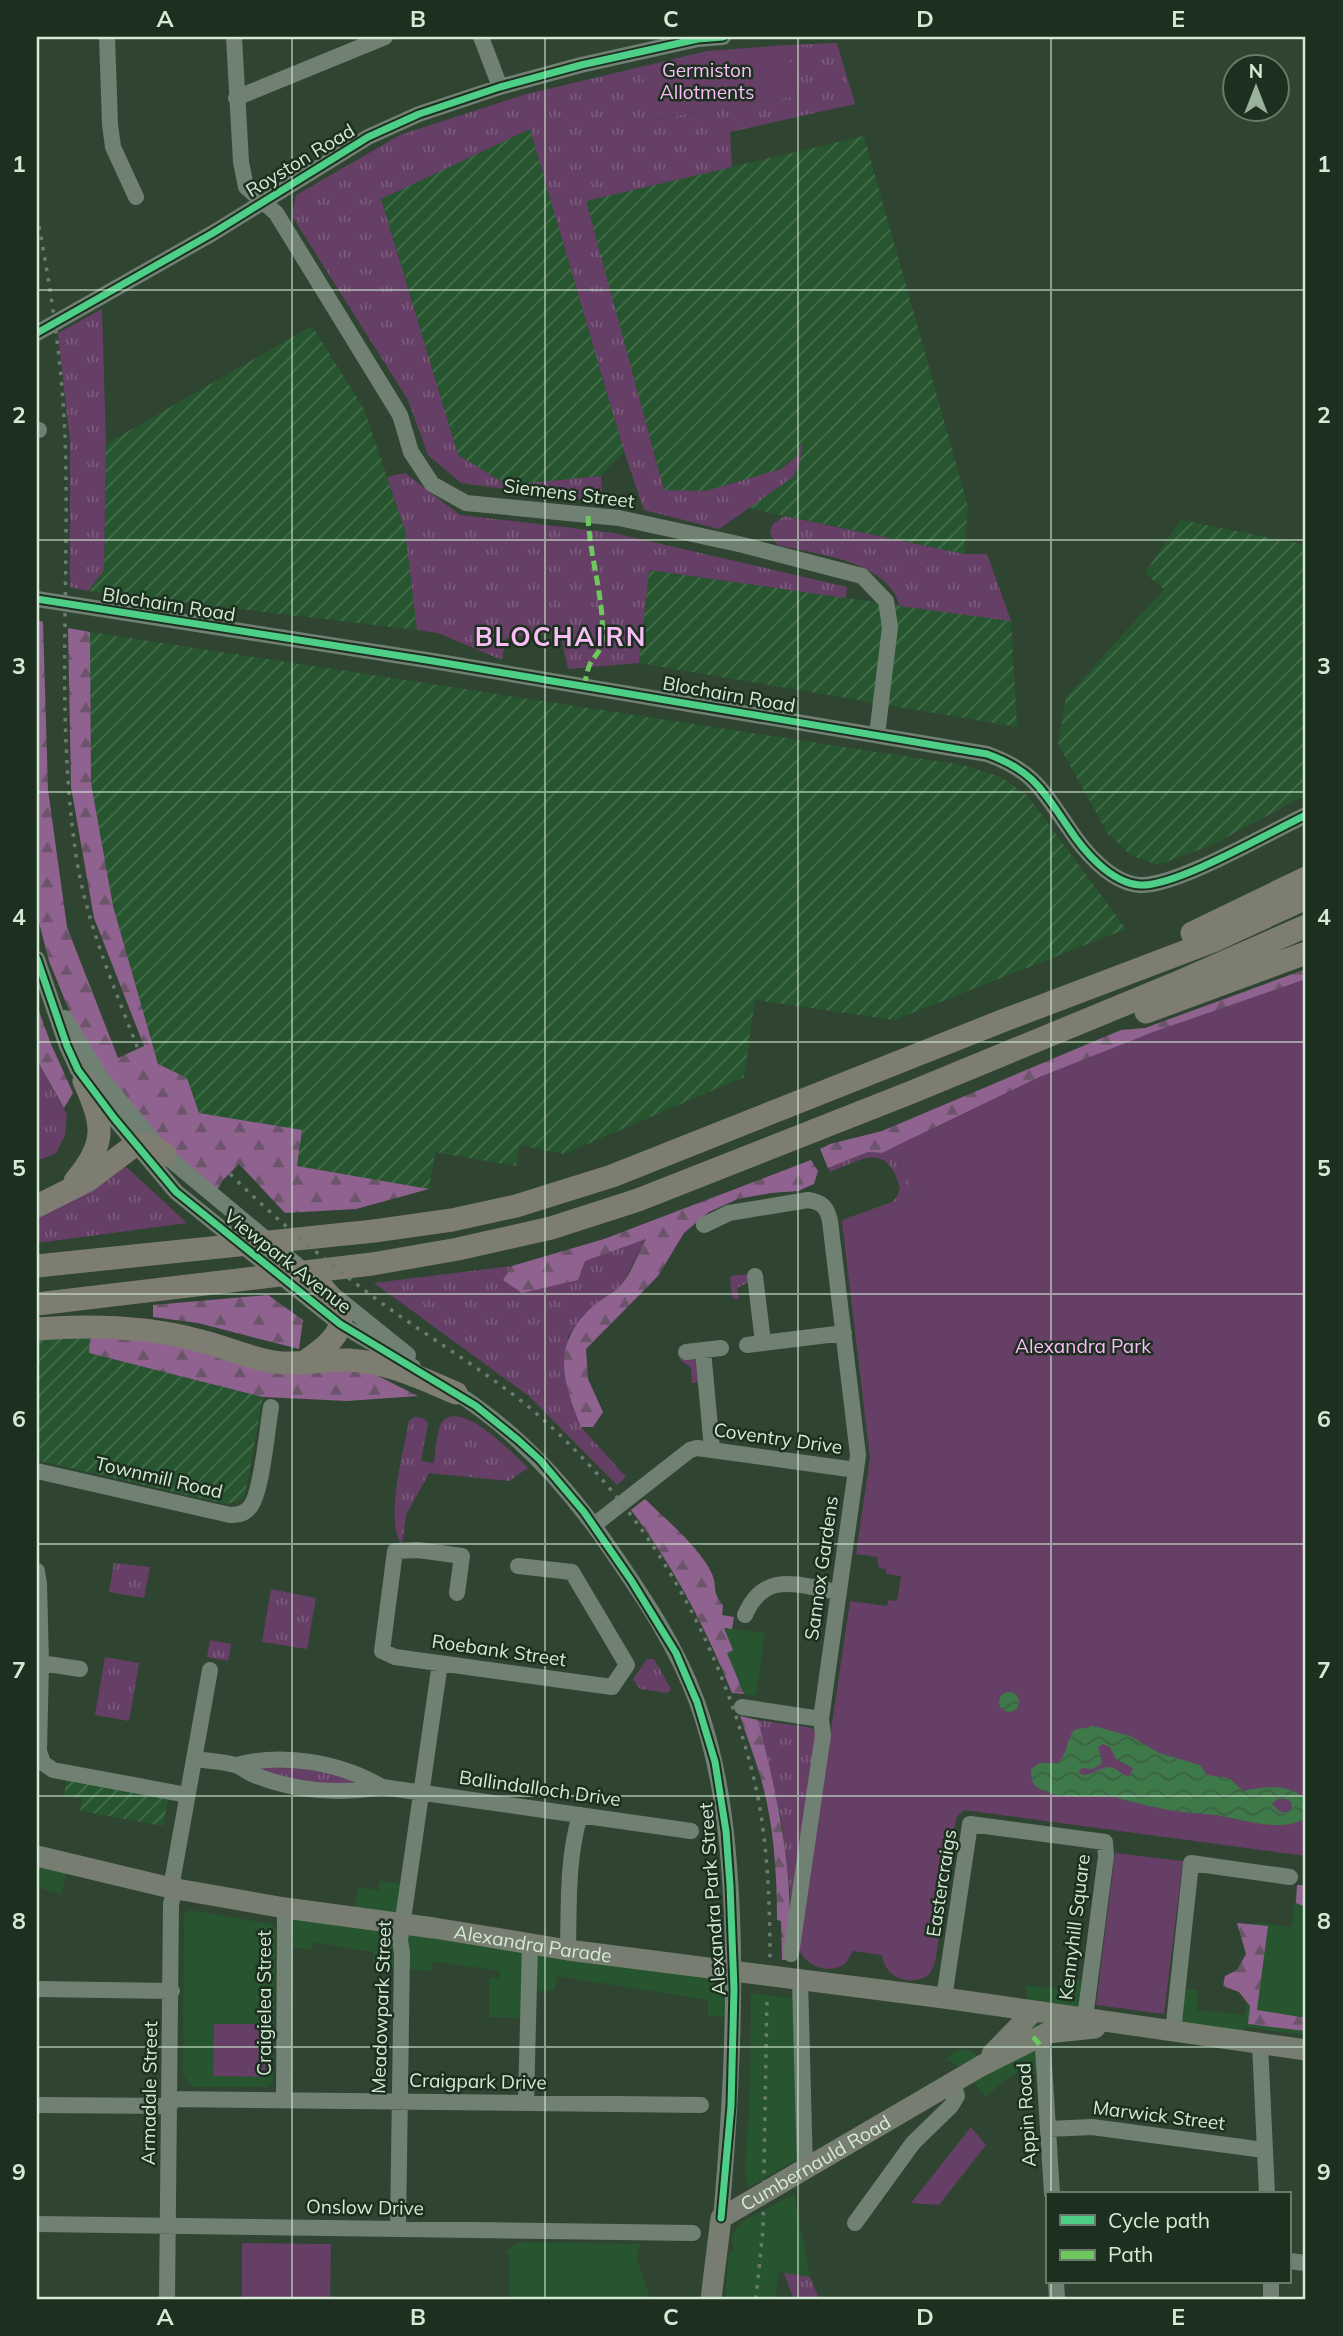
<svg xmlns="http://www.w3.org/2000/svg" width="1343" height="2336" viewBox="0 0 1343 2336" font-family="Mulish,sans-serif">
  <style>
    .built { fill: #27552f }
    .industrial { fill: url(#industrial-furrows) }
    .grass { fill: url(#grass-tufts) }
    .forest { fill: url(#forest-firs) }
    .green { fill: #663f66 }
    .water { fill: url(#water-waves); fill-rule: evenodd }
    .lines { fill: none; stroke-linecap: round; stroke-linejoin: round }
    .minor { stroke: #708173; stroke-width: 16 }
    .major { stroke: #777d70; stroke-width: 21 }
    .highway { stroke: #7e7d72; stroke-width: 23 }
    .rail { stroke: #6a7c6e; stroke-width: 3.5; stroke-dasharray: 3.5 7; stroke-linecap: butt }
    .quiet { stroke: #6dc95d; stroke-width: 5; stroke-dasharray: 10 5; stroke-linecap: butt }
    .cycleway-casing { stroke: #1d3020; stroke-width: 11 }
    .cycleway { stroke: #4dcf88; stroke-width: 7 }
    .grid { fill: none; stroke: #d3ebd5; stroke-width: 2; stroke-opacity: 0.55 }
    .labels { text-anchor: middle; stroke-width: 5; stroke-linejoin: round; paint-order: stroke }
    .park-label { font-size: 19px; fill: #fdbdfb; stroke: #1d3020 }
    .street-label { font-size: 19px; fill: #d3ebd5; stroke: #1d3020 }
    .district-label { font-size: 26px; font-weight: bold; letter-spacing: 2px; fill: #f9bef6; stroke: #1d3020 }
    .neatline { fill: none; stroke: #d3ebd5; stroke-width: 2.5 }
    .grid-label { font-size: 23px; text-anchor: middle; font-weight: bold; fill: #d3ebd5 }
  </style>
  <defs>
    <pattern id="industrial-furrows" width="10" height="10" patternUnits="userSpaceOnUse" patternTransform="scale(1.75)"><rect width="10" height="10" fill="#27552f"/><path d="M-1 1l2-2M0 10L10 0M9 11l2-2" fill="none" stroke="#456e4c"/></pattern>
    <pattern id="grass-tufts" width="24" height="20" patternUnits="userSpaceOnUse" patternTransform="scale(1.75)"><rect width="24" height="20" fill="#663f66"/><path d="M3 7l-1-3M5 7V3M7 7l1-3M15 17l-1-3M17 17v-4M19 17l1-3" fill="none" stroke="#7b5b7b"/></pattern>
    <pattern id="forest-firs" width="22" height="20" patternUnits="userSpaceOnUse" patternTransform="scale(1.75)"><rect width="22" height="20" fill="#90628f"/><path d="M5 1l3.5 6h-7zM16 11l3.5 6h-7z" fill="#6c556b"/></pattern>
    <pattern id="water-waves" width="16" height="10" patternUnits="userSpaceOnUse" patternTransform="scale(1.75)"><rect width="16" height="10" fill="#3e7a49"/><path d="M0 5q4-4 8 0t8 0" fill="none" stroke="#3e6044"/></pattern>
  </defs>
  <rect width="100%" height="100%" fill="#2f4532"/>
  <path class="built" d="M 724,1628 L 765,1633 L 756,1695 L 744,1694 L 726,1652 L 733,1650 Z
    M 37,1856 L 69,1864 L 61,1894 L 37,1887 Z
    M 1306,1865 L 1306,2035 L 1245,2027 L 1242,2043 L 1172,2033 L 1178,1988 L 1198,1990 L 1197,2010 L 1245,2015 L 1255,1922 L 1291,1927 L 1297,1885 L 1304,1885 Z
    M 380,1881 L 408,1885 L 402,1924 L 733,1974 L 733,2017 L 708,2016 L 708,2000 L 557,1976 L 555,1990 L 526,1993 L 526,2018 L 489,2017 L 489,1978 L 500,1978 L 500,1971 L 433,1961 L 432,1971 L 373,1966 L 373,1952 L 313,1942 L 312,1950 L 285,1946 L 284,1907 L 354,1917 L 358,1887 L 378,1891 Z
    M 189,1910 L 272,1924 L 276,1930 L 273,2082 L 267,2087 L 192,2087 L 183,2075 L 184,1914 Z
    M 1068,1979 L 1090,1983 L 1085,2019 L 1045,2014 L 1041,2048 L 1042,2074 L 1031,2075 L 1022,2068 L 986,2096 L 955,2064 L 945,2059 L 955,2051 L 969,2049 L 985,2063 L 1030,2033 L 1026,1985 L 1066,1990 Z
    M 751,1993 L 794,1999 L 797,2159 L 748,2188 L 745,2172 L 750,2097 Z
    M 794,2194 L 810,2277 L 778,2272 L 776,2299 L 725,2299 L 729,2253 L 735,2249 L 731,2239 L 735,2231 L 745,2220 Z
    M 519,2242 L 642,2244 L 638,2251 L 637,2260 L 651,2299 L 510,2299 L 510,2256 L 506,2252 Z"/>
  <path class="industrial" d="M 530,129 L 624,451 L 601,476 L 507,485 L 458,455 L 381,198 Z
    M 864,136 L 968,507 L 964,554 L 664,490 L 585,201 Z
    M 312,326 L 364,409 L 405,530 L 417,630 L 88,591 L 104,570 L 106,444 Z
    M 1181,520 L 1306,545 L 1306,795 L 1212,845 L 1158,865 L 1132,856 L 1108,834 L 1058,744 L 1066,697 L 1164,589 L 1145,573 Z
    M 648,570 L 1011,621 L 1017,727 L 639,663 Z
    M 90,632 L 963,765 L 1001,777 L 1027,795 L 1126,929 L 894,1020 L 755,1000 L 744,1077 L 564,1154 L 520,1145 L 516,1166 L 435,1152 L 429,1189 L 297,1166 L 302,1130 L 199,1113 L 187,1078 L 158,1064 L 113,906 L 91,783 Z
    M 90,1334 L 89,1353 L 263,1397 L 245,1494 L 242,1499 L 237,1502 L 225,1504 L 37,1460 L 37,1335 Z
    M 67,1780 L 168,1799 L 163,1826 L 80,1811 L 82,1799 L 64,1795 Z"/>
  <path class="grass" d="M 837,43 L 855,104 L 730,132 L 732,167 L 586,201 L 664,490 L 706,491 L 781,469 L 797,456 L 802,440 L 800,463 L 793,477 L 719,529 L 644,510 L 624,451 L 530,129 L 381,199 L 458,455 L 507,485 L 601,476 L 602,493 L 594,501 L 461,483 L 428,455 L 408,400 L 292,216 L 296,195 L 400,135 L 523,95 L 640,67 L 655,119 L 796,96 L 787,45 Z
    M 102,309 L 106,444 L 104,570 L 88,591 L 70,587 L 70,441 L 58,333 Z
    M 405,473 L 460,515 L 614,533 L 847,587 L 846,598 L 649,570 L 639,663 L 568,669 L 560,632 L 506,638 L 502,660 L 438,633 L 417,630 L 405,530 L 387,477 Z
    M 784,516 L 964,554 L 987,554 L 1011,621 L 900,606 C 887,560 818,555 778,545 L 770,534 L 772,525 Z
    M 37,1060 L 67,1115 L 65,1135 L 56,1153 L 37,1161 Z
    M 892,1148 L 915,1196 L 842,1222 L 842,1220 L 892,1202 L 897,1197 L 900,1188 C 887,1141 863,1159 830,1172 L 828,1168 L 868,1152 L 882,1153 Z
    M 122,1163 L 187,1223 L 37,1243 L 37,1214 Z
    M 646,1238 L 622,1285 L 590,1309 L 568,1336 L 581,1427 L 626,1477 L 617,1485 L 529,1396 L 374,1283 L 512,1266 L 503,1280 L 585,1261 Z
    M 749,1274 L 748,1283 L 737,1288 L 739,1298 L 735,1299 L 732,1297 L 730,1279 L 731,1276 Z
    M 691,1357 L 697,1361 L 700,1383 L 692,1383 L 691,1368 L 679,1359 Z
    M 414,1417 L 423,1418 L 428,1423 L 421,1461 L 434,1463 C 435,1454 437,1427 443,1421 C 463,1400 515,1456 528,1468 L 509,1481 L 429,1473 L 406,1515 L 402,1544 C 384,1524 404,1448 409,1421 Z
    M 114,1563 L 150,1567 L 144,1598 L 109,1592 Z
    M 271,1589 L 316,1598 L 307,1649 L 262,1642 Z
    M 210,1640 L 231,1644 L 228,1661 L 207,1657 Z
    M 105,1657 L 139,1663 L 129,1721 L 95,1715 Z
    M 647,1659 L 654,1659 L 671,1689 L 668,1693 L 640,1689 L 633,1679 Z
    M 758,1720 L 812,1728 L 816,1734 L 791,1899 L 782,1823 Z
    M 254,1766 L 310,1768 L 363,1781 C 332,1790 283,1781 254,1766 Z
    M 784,2273 L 810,2277 L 819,2299 L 794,2299 Z"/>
  <path class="forest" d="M 37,620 L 43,622 L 48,790 L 67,927 L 118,1058 L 144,1046 L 94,918 L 71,787 L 68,628 L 90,632 L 91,783 L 113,906 L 158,1064 L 187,1078 L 199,1113 L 302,1130 L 297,1166 L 429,1189 L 356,1209 L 285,1213 L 239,1164 L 223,1180 L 217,1190 L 153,1135 L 116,1092 L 78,1032 L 49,961 L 37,915 Z
    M 1306,969 L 1306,1039 L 1042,1076 L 882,1153 L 868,1152 L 828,1168 L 820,1149 L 830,1144 L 882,1131 L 1121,1030 L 1145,1028 Z
    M 37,1006 L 51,1044 L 73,1093 L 64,1108 L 37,1060 Z
    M 811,1160 L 818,1171 L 814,1184 L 798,1191 L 771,1193 L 738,1199 L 709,1212 L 684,1233 L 658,1276 L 586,1349 L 588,1379 L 603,1412 L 593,1427 L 581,1427 C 563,1382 551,1347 590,1309 C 599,1300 611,1295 620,1286 C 631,1275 638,1253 646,1239 L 585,1261 L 578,1280 L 522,1293 L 503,1280 L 512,1266 L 604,1239 Z
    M 268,1295 L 303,1320 L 299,1349 L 198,1323 L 153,1317 L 153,1305 Z
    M 90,1334 L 368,1371 L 418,1396 L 347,1401 L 263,1397 L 89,1353 Z
    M 645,1499 C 666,1520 700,1547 712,1574 C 718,1588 711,1591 723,1605 L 722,1615 L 734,1617 L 732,1629 L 724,1628 L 733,1650 L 727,1653 L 744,1694 L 732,1693 C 706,1628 674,1567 631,1510 Z
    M 740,1716 L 758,1720 C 778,1799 796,1878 788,1960 L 782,1960 L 781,1921 L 777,1920 C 777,1874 774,1824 761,1779 C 755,1758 747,1737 740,1716 Z
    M 1306,1865 L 1306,1907 L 1296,1903 L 1297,1885 L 1304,1885 Z
    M 1237,1923 L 1268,1926 L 1257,2010 L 1306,2018 L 1306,2031 L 1248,2024 L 1250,2006 L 1239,1992 L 1223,1986 L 1225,1976 L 1237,1970 L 1246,1954 Z"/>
  <path class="green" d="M 787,45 L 796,96 L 654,119 L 640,67 L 707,51 Z
    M 1306,979 L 1306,1856 L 964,1810 L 956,1818 L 935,1963 L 929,1975 C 911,1987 884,1978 882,1955 L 852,1951 C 850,1956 848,1962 843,1965 C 827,1975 803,1964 799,1948 L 850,1601 L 887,1606 L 888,1600 L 897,1601 L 901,1576 L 886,1574 L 886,1569 L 879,1568 L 877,1557 L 856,1554 L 870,1458 L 842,1222 L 915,1196 L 892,1148 L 1042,1076 L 1153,1032 Z
    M 1115,1853 L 1183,1861 L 1164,2014 L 1096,2005 Z
    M 214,2024 L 266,2024 L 265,2077 L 213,2076 Z
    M 971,2127 L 986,2145 L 939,2205 L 911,2203 Z
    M 242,2243 L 331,2244 L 330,2299 L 242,2299 Z"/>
  <path class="water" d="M999 1702a10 10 0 1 1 20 0a10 10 0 1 1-20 0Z
    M 1093,1726 L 1130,1736 L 1159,1753 L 1200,1765 L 1207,1775 L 1229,1778 L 1243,1791 C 1263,1787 1288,1783 1304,1798 L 1304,1819 C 1279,1833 1243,1819 1216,1815 C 1205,1813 1194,1814 1184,1812 C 1162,1810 1142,1804 1121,1799 C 1096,1792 1067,1802 1042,1790 C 1032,1786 1031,1778 1031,1769 L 1040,1763 L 1058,1763 C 1068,1752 1066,1742 1074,1730 ZM 1103,1744 L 1110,1747 L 1116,1759 L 1133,1768 L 1130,1776 C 1121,1776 1118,1768 1110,1767 C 1097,1767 1091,1779 1078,1773 L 1082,1768 L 1092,1769 L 1100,1765 L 1102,1761 L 1098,1747 ZM 1277,1799 L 1286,1799 L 1291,1802 L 1292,1808 L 1287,1812 L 1280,1812 L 1272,1804 Z"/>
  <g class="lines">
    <path class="minor" d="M 107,37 L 110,124 L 113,147 L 136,197
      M 234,37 L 241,162 L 246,187 L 276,213 L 400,415 L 411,452 L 432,484 L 466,503 L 619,518 L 743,545 L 862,576 L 886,601 L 890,627 L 877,735
      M 481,37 L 500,87
      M 236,98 L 385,37
      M 37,333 L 213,233 L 368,137 L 419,114 L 500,87 L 581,65 L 698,39 L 723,37
      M 37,430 L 39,430
      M 37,599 L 433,661 L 987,754 C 1032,770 1042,789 1068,827 C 1083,850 1110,883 1140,885 C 1176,887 1270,832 1306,815
      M 37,959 L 67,1046 L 78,1070 L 114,1118 L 176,1192 L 340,1324 L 413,1367
      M 65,1018 L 101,1078 L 165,1155 L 310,1276
      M 704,1225 L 729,1213 L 808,1200 C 822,1202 827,1207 830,1221 L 858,1455 L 856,1470 L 821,1719 L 823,1735 L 791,1954
      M 755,1276 L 763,1342
      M 336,1297 L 408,1355
      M 747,1345 L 844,1333
      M 703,1350 L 712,1449
      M 686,1352 L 721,1348
      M 447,1387 C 515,1428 567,1485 611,1550 C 644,1598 677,1647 697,1702 C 722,1771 729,1844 732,1916 C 736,2017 730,2117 721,2218
      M 37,1471 L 230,1515 C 238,1515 245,1514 250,1507 C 262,1493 267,1429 271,1407
      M 594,1525 L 690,1450 L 697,1448 L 856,1470
      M 37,1571 L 39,1584 L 41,1663 L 39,1751 L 43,1763 L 53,1770 L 187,1795
      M 457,1593 L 462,1556 L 418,1550 L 395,1551 L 382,1651 L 395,1657 L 612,1687 L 627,1665 L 572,1572 L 518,1566
      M 745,1615 C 765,1569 799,1586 839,1592
      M 41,1663 L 80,1669
      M 742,1707 L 821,1719
      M 194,1759 C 208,1761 225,1761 238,1766 C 243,1768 247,1772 252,1774 C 292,1791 340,1795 382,1787 L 691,1831
      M 237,1765 C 283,1752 342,1763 382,1787
      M 171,1888 L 210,1670
      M 568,1950 C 569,1905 567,1858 580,1815
      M 800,1980 L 805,2170
      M 37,1989 L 172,1991
      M 944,1998 L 970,1824 L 1105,1842 L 1106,1856 L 1085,2018
      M 1173,2032 L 1191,1863 L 1290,1877
      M 1033,2037 L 1043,2048 L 1052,2194
      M 1260,2044 L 1267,2194
      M 170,2099 L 701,2105
      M 284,2099 L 285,1908
      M 526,2102 L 530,1944
      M 37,2105 L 170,2106
      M 1048,2129 L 1092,2127 L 1264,2150
      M 855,2223 L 913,2143 L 951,2106 L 957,2096 L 953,2082
      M 37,2224 L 693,2233
      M 398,2229 L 402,1953 L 400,1940 L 440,1663
      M 1289,2261 L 1306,2263
      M 1056,2282 L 1057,2299
      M 1271,2282 L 1271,2299
      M 167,2299 L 171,1904 L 175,1888"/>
    <g class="major">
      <path id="s1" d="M 37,1856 L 171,1888 L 285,1908 L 434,1928 L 568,1950 L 944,1998 L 1306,2050"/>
      <path d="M 992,2054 L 1034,2011"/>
      <path id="s2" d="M 711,2299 L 721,2218 L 981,2066 L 1047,2033 L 1095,2028"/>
    </g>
    <path class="highway" d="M 1192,933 L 1306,878
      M 1146,1012 L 1306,953
      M 75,1181 C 108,1143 103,1123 84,1081
      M 37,1206 L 87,1181 L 136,1144 L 151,1145 L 165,1155
      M 37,1266 L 374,1231 L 452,1220 L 516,1206 L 612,1176 L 1002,1021 L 1213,941 L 1306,898
      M 37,1304 L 372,1264 L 458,1249 L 551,1228 L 638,1200 L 912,1092 L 1174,984 L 1306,926
      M 37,1329 C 90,1325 145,1326 197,1340 C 223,1346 248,1358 274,1362 C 300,1366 324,1359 349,1360 C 388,1362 421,1378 456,1393
      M 303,1363 C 319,1352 347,1334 340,1311 C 337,1302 325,1291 319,1284"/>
    <path class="rail" d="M 37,216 C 51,288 62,363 65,436 C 70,573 56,712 75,848 C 84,918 113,984 138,1049
      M 230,1174 C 279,1222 327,1263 383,1304 C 431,1339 484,1370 530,1408 C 641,1503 712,1623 750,1763 C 767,1826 770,1894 770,1958
      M 756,2299 L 763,2229 L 767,1995"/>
    <path class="quiet" d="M 584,686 C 586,679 587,670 590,664 C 595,655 601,652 602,640 C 605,598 589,557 588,514
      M 1033,2037 L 1043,2048"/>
    <g class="cycleway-casing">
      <path id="cycleway" d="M 37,333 L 213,233 L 368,137 L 419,114 L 500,87 L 581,65 L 698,39 L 723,37
        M 37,599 L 433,661 L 987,754 C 1032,770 1042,789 1068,827 C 1083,850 1110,883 1140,885 C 1176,887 1270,832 1306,815
        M 37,959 L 67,1046 L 78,1070 L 114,1118 L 176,1192 L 340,1324 L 476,1406 L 518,1440 L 540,1460 L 584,1512 L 631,1580 L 676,1653 L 697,1702 L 715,1762 L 726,1831 L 730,1885 L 734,1989 L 731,2106 L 721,2218"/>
    </g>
    <use href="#cycleway" class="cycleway"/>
  </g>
  <path class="grid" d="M 292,37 L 292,2299M 545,37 L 545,2299M 798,37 L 798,2299M 1051,37 L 1051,2194M 37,290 L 1306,290M 37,540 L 1306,540M 37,792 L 1306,792M 37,1042 L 1306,1042M 37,1294 L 1306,1294M 37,1544 L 1306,1544M 37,1796 L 1306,1796M 37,2047 L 1306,2047M 1051,2282 L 1051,2299"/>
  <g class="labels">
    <g class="park-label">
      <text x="707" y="77">Germiston<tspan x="707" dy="22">Allotments</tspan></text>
      <text x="1083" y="1353">Alexandra Park</text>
    </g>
    <g class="street-label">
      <text transform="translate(300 160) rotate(-31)" y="7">Royston Road</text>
      <text transform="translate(569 493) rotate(7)" y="7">Siemens Street</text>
      <text transform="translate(169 604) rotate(9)" y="7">Blochairn Road</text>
      <text transform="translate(729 694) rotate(10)" y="7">Blochairn Road</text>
      <text transform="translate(288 1261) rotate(38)" y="7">Viewpark Avenue</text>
      <text transform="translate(778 1438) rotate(8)" y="7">Coventry Drive</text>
      <text transform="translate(159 1477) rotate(13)" y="7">Townmill Road</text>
      <text transform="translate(821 1568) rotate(-82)" y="7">Sannox Gardens</text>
      <text transform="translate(499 1650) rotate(8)" y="7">Roebank Street</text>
      <text transform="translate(540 1788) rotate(8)" y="7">Ballindalloch Drive</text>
      <text transform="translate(941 1883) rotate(-81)" y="7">Eastercraigs</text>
      <text transform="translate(712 1899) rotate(-94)" y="7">Alexandra Park Street</text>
      <text transform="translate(1074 1927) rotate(-83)" y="7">Kennyhill Square</text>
      <text dy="7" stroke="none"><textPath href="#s1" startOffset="504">Alexandra Parade</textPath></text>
      <text transform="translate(264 2003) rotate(-90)" y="7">Craigielea Street</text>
      <text transform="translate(381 2007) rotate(-88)" y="7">Meadowpark Street</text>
      <text transform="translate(478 2081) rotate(1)" y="7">Craigpark Drive</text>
      <text transform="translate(149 2093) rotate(-89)" y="7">Armadale Street</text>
      <text transform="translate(1026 2115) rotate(-93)" y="7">Appin Road</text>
      <text transform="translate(1159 2115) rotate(7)" y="7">Marwick Street</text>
      <text dy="7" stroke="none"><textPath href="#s2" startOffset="191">Cumbernauld Road</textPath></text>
      <text transform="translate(365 2207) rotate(1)" y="7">Onslow Drive</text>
    </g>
    <g class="district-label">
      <text x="561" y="646">BLOCHAIRN</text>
    </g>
  </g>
  <rect width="1343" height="2336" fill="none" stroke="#1d3020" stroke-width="77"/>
  <rect x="1046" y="2192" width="245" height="91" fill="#1d3020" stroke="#667b68" stroke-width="2"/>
  <rect x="1060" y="2215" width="35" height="10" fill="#4dcf88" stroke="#667b68" stroke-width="2"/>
  <text x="1108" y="2228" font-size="21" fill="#d3ebd5">Cycle path</text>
  <rect x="1060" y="2250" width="35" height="10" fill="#6dc95d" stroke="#667b68" stroke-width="2"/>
  <text x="1108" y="2262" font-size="21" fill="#d3ebd5">Path</text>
  <g transform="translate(1256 88)"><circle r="33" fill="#1d3020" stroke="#667b68" stroke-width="2"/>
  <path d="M0-5L12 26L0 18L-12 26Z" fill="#9ab19c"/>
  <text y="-10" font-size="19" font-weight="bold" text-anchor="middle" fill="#d3ebd5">N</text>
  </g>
  <rect x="38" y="38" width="1266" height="2260" class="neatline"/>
  <g class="grid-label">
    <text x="165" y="27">A</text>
    <text x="418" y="27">B</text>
    <text x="671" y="27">C</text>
    <text x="925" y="27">D</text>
    <text x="1178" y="27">E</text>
    <text x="19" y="172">1</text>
    <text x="1324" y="172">1</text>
    <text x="19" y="423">2</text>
    <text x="1324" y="423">2</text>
    <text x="19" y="674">3</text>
    <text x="1324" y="674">3</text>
    <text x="19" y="925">4</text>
    <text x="1324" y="925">4</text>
    <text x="19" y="1176">5</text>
    <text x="1324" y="1176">5</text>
    <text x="19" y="1427">6</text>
    <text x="1324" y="1427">6</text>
    <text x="19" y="1678">7</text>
    <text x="1324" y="1678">7</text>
    <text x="19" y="1929">8</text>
    <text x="1324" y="1929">8</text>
    <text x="19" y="2180">9</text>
    <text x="1324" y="2180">9</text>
    <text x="165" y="2325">A</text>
    <text x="418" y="2325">B</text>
    <text x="671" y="2325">C</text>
    <text x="925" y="2325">D</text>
    <text x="1178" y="2325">E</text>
  </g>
</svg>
